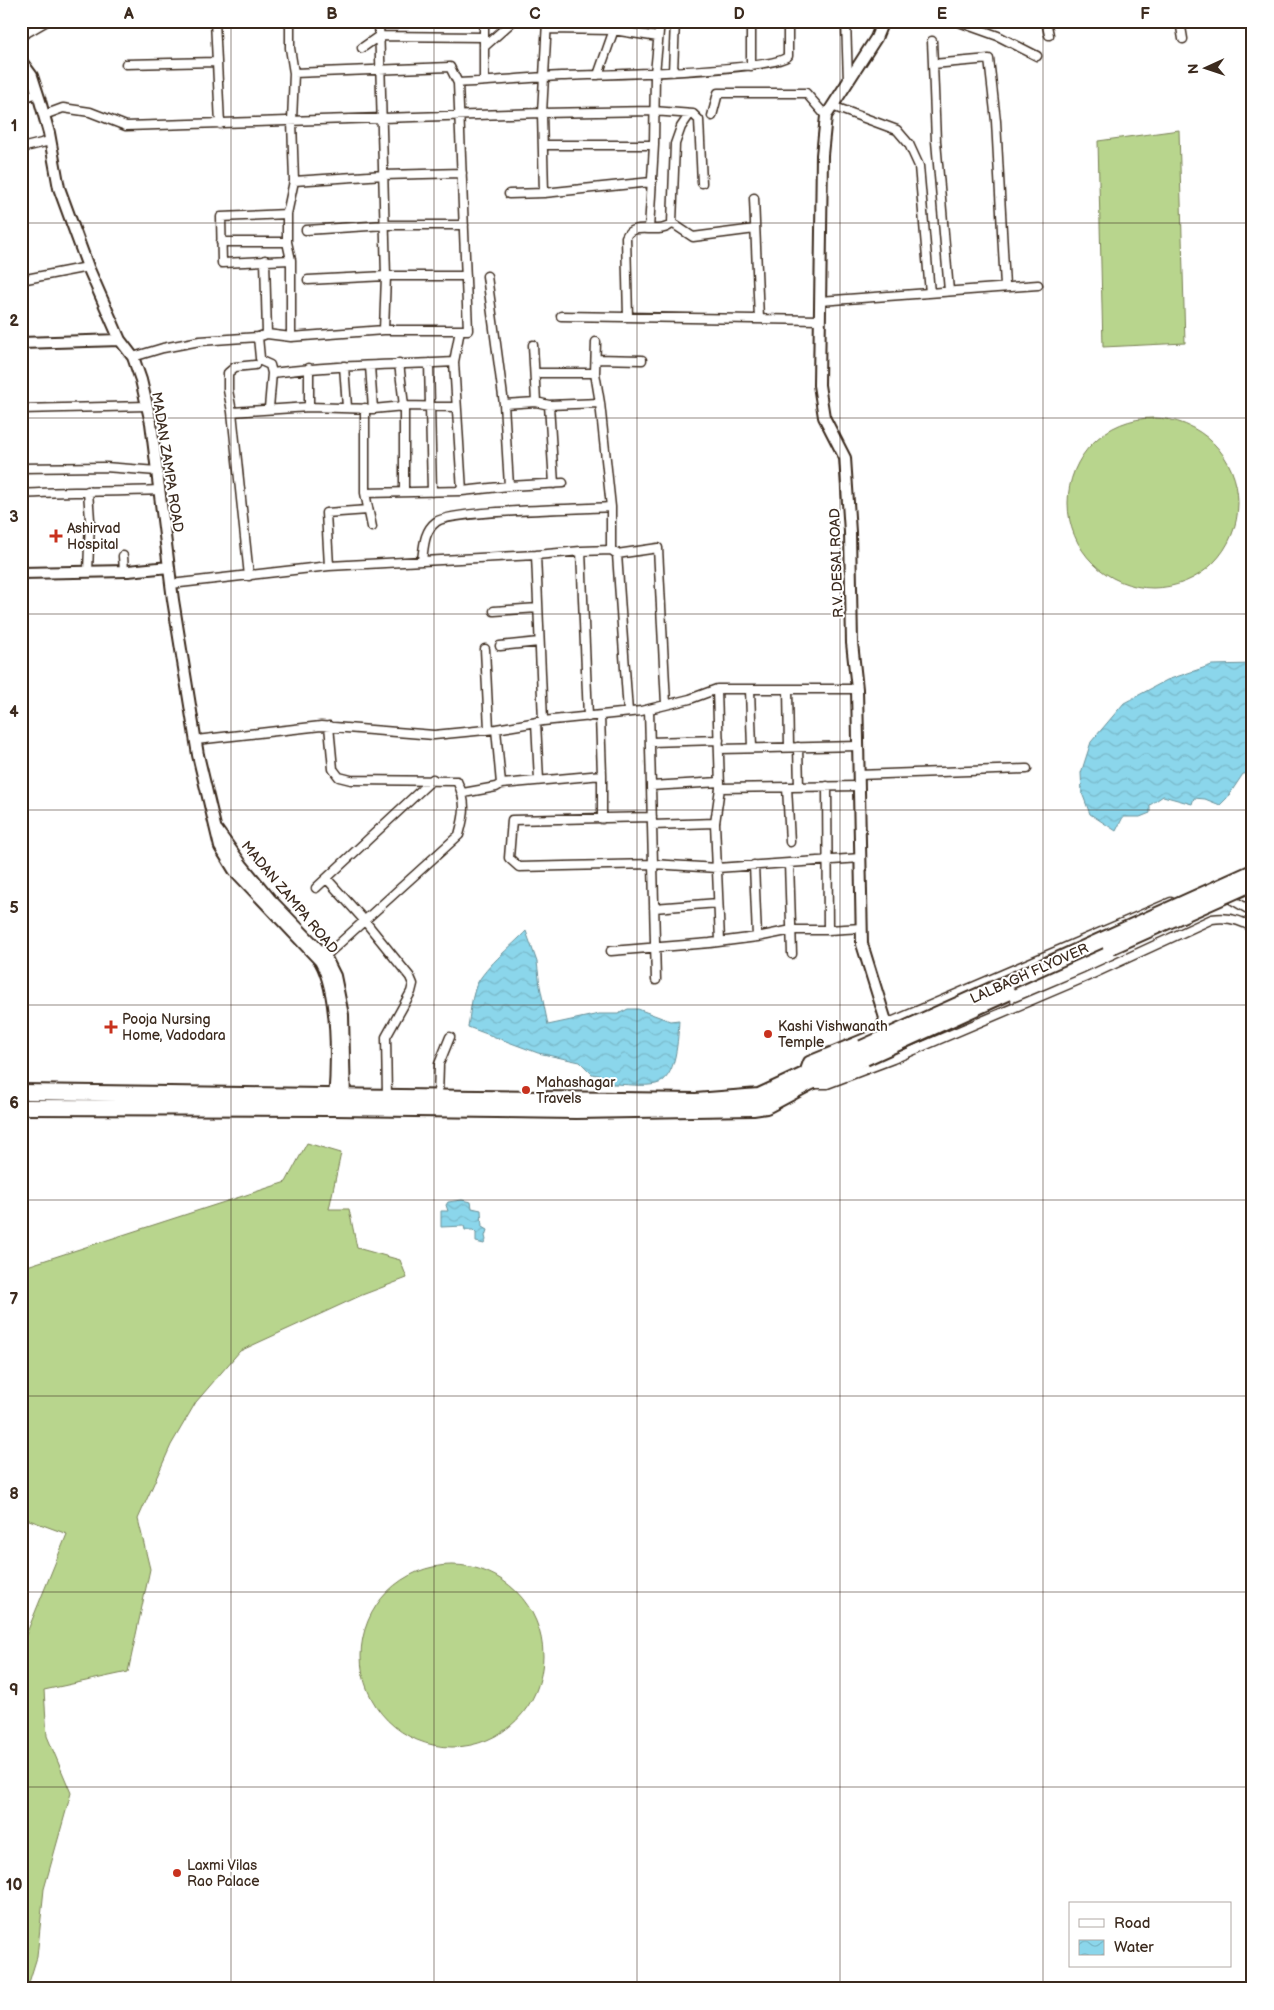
<svg xmlns="http://www.w3.org/2000/svg" width="1274" height="2010" viewBox="0 0 1274 2010" font-family="'Balsamiq Sans',sans-serif">
  <style>
    .grass { fill: #b8d58d; stroke: #7a8056 }
    .water { fill: url(#water-waves); stroke: #6b9199 }
    .lines { fill: none; stroke-linecap: round; stroke-linejoin: round }
    .street-casing { stroke: #3b2a1e; stroke-width: 11 }
    .secondary-casing { stroke: #3b2a1e; stroke-width: 14 }
    .highway-casing { stroke: #3b2a1e; stroke-width: 18 }
    .street { stroke: #fff; stroke-width: 8 }
    .secondary { stroke: #fff; stroke-width: 10 }
    .highway { stroke: #fff; stroke-width: 14 }
    .highway-bridge-casing { stroke: #3b2a1e; stroke-width: 18; stroke-linecap: butt }
    .highway-bridge { stroke: #fff; stroke-width: 14 }
    .grid { fill: none; stroke: #3b2a1e; stroke-width: 1; stroke-opacity: 0.55 }
    .poi-dot { fill: #c8321e; stroke: #fff; stroke-width: 2 }
    .labels { text-anchor: middle; stroke-width: 4; stroke-linejoin: round; paint-order: stroke }
    .street-label { font-size: 14px; fill: #3b2a1e; stroke: #fff }
    .poi-label { font-size: 14px; fill: #3b2a1e; stroke: #fff; text-anchor: start }
    .neatline { fill: none; stroke: #3b2a1e; stroke-width: 2 }
    .grid-label { font-size: 16px; text-anchor: middle; font-weight: bold; fill: #3b2a1e }
  </style>
  <defs>
    <pattern id="water-waves" width="16" height="10" patternUnits="userSpaceOnUse" patternTransform="scale(1.25)"><rect width="16" height="10" fill="#8bd6eb"/><path d="M0 5q4-4 8 0t8 0" fill="none" stroke="#79b8c9"/></pattern>
  </defs>
  <rect width="100%" height="100%" fill="#fff"/>
  <filter id="ink" filterUnits="userSpaceOnUse"><feTurbulence type="fractalNoise" baseFrequency=".02" numOctaves="2"/><feDisplacementMap in="SourceGraphic" scale="10" xChannelSelector="R" yChannelSelector="G"/><feConvolveMatrix kernelMatrix="1 2 1 2 8 2 1 2 1" color-interpolation-filters="sRGB"/></filter>
  <g filter="url(#ink)">
    <path class="grass" d="M 1179,130 L 1185,343 L 1103,347 L 1098,141 Z
      M1068 503a85 85 0 1 1 170 0a85 85 0 1 1-170 0Z
      M 307,1143 L 341,1153 L 329,1209 L 349,1209 L 357,1248 L 400,1260 L 407,1278 L 362,1295 L 240,1351 L 196,1402 L 171,1445 L 138,1519 L 150,1569 L 128,1672 L 44,1690 L 47,1736 L 71,1793 L 44,1889 L 37,1957 L 27,1989 L 21,1989 L 21,1647 L 67,1534 L 21,1517 L 21,1268 L 286,1182 Z
      M361 1656a91 91 0 1 1 182 0a91 91 0 1 1-182 0Z"/>
    <path class="water" d="M 1253,664 L 1253,773 L 1243,774 L 1227,798 L 1220,805 L 1205,799 L 1194,798 L 1192,804 L 1163,796 L 1150,805 L 1150,813 L 1140,817 L 1123,817 L 1116,831 L 1090,814 L 1082,793 L 1081,773 L 1091,742 L 1124,703 L 1167,680 L 1212,665 Z
      M 526,931 L 537,962 L 540,986 L 548,1025 L 599,1014 L 618,1014 L 628,1009 L 638,1009 L 670,1021 L 679,1020 C 678,1037 677,1080 656,1084 C 643,1087 626,1084 612,1084 L 604,1076 L 592,1074 L 580,1062 L 538,1053 L 468,1027 C 470,1015 471,1001 475,989 C 480,971 513,945 526,931 Z
      M 462,1200 L 471,1202 L 472,1208 L 481,1210 L 482,1227 L 487,1230 L 485,1236 L 486,1240 L 484,1244 L 476,1242 L 476,1233 L 473,1230 L 465,1230 L 464,1226 L 441,1227 L 441,1211 L 448,1211 L 446,1205 L 448,1202 Z"/>
    <g class="lines">
      <g class="street-casing">
        <path id="street" d="M 215,21 L 220,124
          M 290,21 L 290,48 L 294,73 L 292,121 L 294,181 L 287,214 L 287,242 L 291,260 L 291,337
          M 379,21 L 386,276 L 384,330
          M 547,21 L 542,113 L 544,193 L 651,182
          M 751,21 L 751,66
          M 846,21 L 848,81
          M 956,21 L 998,36 L 1037,56
          M 1046,21 L 1049,35
          M 1180,21 L 1183,39
          M 846,22 L 883,22
          M 548,29 L 613,30 L 658,37
          M 21,36 L 47,21
          M 932,41 L 933,64 L 989,59 L 996,121 L 1005,286
          M 484,47 L 513,21
          M 362,48 L 379,36 L 484,37
          M 126,64 L 217,62
          M 933,64 L 936,141 L 949,291
          M 673,72 L 675,21
          M 294,73 L 450,67 L 458,83
          M 598,75 L 617,21
          M 484,81 L 484,21
          M 21,99 L 37,93
          M 832,106 L 897,130 L 909,144 L 919,166 L 930,293
          M 44,115 L 63,108 L 90,112 L 126,126 L 542,113 L 653,111 L 693,114 L 699,120 L 702,183
          M 712,116 L 718,93 L 806,93 L 826,116
          M 543,145 L 654,145
          M 21,148 L 50,141
          M 294,181 L 384,175 L 462,173
          M 509,194 L 544,193
          M 754,198 L 759,319
          M 287,214 L 221,217 L 222,263 L 291,260
          M 672,223 L 693,237 L 755,229
          M 649,229 L 654,145 L 655,73 L 660,21
          M 306,230 L 385,225 L 464,225
          M 221,242 L 287,242
          M 265,260 L 267,334
          M 487,276 L 504,404 L 509,486
          M 21,280 L 88,267
          M 308,280 L 386,276 L 466,276
          M 820,301 L 1038,285
          M 561,316 L 820,320
          M 628,317 L 626,237 C 633,220 661,237 672,223 L 675,144 L 681,127 L 690,114
          M 258,337 L 260,358 L 261,361 L 270,365 L 272,373 L 269,408
          M 596,342 L 595,373 L 600,403 L 611,507 L 611,550
          M 533,345 L 536,402
          M 133,357 L 163,348 L 200,341 L 258,337 L 267,334 L 291,337 L 384,330 L 468,330 L 458,83 C 493,81 527,78 561,76 C 593,75 775,71 788,56 L 788,21
          M 596,359 L 642,360
          M 454,362 L 460,330
          M 399,363 L 404,406 L 404,492
          M 429,363 L 432,492
          M 344,366 L 347,407
          M 370,366 L 373,409
          M 272,373 C 332,365 393,365 454,362 L 462,491
          M 535,373 L 595,373
          M 504,404 L 536,402 L 549,405 L 600,403
          M 549,405 L 554,484
          M 309,407 L 309,368
          M 365,408 L 365,493 L 372,527
          M 21,409 L 147,406
          M 232,412 L 309,407 L 373,409 L 404,406 L 456,407
          M 21,468 L 105,467 L 157,471
          M 88,491 L 90,520 L 88,572
          M 365,493 L 462,491 L 509,486 L 563,483
          M 21,494 C 67,491 113,492 159,490
          M 581,551 L 588,717
          M 617,554 L 628,712
          M 536,555 L 543,721
          M 123,556 L 124,571
          M 422,560 C 424,546 424,531 436,522 C 451,510 583,509 611,507
          M 329,566 L 326,513 L 368,510
          M 249,576 L 232,412 L 228,390 L 228,373 L 235,367 L 255,365
          M 171,584 L 329,566 L 536,555 L 581,551 L 611,550 L 617,554 L 658,548 L 666,704
          M 494,611 L 538,608
          M 500,646 L 539,642
          M 485,649 L 489,729
          M 717,689 L 720,788 L 715,823 L 720,941
          M 750,689 L 752,748
          M 788,689 L 789,747
          M 649,709 L 656,980
          M 600,716 L 602,775
          M 536,722 L 539,780
          M 496,729 L 501,784 L 602,775 L 602,819
          M 196,740 L 321,726 L 434,735 L 496,729 L 543,721 L 641,711 L 690,699 L 717,689 L 857,689
          M 650,742 L 719,740
          M 798,747 L 799,787
          M 719,749 L 859,746
          M 858,775 L 1027,769
          M 651,786 L 720,782
          M 827,786 L 828,930
          M 787,787 L 790,842
          M 720,788 L 859,786
          M 463,793 L 496,787 L 501,784
          M 652,817 L 512,820 L 509,858 L 519,867 L 653,864 L 717,868 L 861,858
          M 652,825 L 715,823
          M 789,863 L 792,954
          M 754,865 L 757,937
          M 327,879 L 364,920 L 410,977 L 413,984 L 411,992 L 386,1037 L 387,1097
          M 316,888 L 433,779
          M 1224,895 L 1253,912
          M 654,908 L 718,903
          M 611,951 L 710,943 L 757,937 L 792,930 L 828,930 L 862,928
          M 321,960 L 459,835 C 465,813 467,802 457,781 L 351,780 L 339,777 L 333,769 L 329,726
          M 884,1025 L 1171,902
          M 814,1084 L 827,1084 L 893,1059 L 1086,977 L 1212,919 C 1226,917 1241,920 1253,928
          M 438,1098 L 439,1064 L 450,1037"/>
      </g>
      <g class="secondary-casing">
        <path id="secondary" d="M 21,61 L 32,76 L 40,101 L 49,133 L 59,188 L 88,267 L 120,340 L 133,357 L 141,380 L 151,423 L 173,600 L 198,755 L 220,847 L 234,870 L 320,961 C 339,994 337,1064 334,1102
          M 21,343 L 120,340
          M 21,573 L 128,571 L 169,567
          M 217,830 L 242,865 L 270,899 L 325,956 L 335,976 L 343,1015 L 345,1102
          M 805,1073 L 809,1062 L 875,1035 L 881,1031 L 885,1018 L 862,944 L 857,689 L 852,643 L 850,532 L 845,458 L 824,417 L 819,385 L 822,155 L 826,116 L 876,38 L 883,21"/>
      </g>
      <g class="highway-casing">
        <path id="highway" d="M 21,1092 L 696,1101 L 759,1096 L 862,1048
          M 21,1107 L 333,1108 L 576,1111 L 753,1108 L 766,1106 L 809,1083 L 865,1058"/>
      </g>
      <use href="#street" class="street"/>
      <use href="#secondary" class="secondary"/>
      <use href="#highway" class="highway"/>
      <g class="highway-bridge-casing">
        <path id="highway-bridge" d="M 1110,947 L 1253,883
          M 862,1048 L 1253,872
          M 865,1058 L 1008,993"/>
      </g>
      <use href="#highway-bridge" class="highway-bridge"/>
    </g>
  </g>
  <path class="grid" d="M 231,21 L 231,1989M 434,21 L 434,1989M 637,21 L 637,1989M 840,21 L 840,1989M 1043,21 L 1043,1989M 21,223 L 1253,223M 21,418 L 1253,418M 21,614 L 1253,614M 21,810 L 1253,810M 21,1005 L 1253,1005M 21,1200 L 1253,1200M 21,1396 L 1253,1396M 21,1592 L 1253,1592M 21,1787 L 1253,1787"/>
  <g class="poi-dot">
    <path d="M53.5 528.5h5v5h5v5h-5v5h-5v-5h-5v-5h5z"/>
    <path d="M108.5 1019.5h5v5h5v5h-5v5h-5v-5h-5v-5h5z"/>
    <circle cx="768" cy="1034" r="5"/>
    <circle cx="526" cy="1090" r="5"/>
    <circle cx="177" cy="1873" r="5"/>
  </g>
  <g class="labels">
    <g class="street-label">
      <text transform="translate(168 462) rotate(81)" y="5">MADAN ZAMPA ROAD</text>
      <text transform="translate(836 563) rotate(-92)" y="5">R.V. DESAI ROAD</text>
      <text transform="translate(290 897) rotate(50)" y="5">MADAN ZAMPA ROAD</text>
      <text transform="translate(1029 973) rotate(-24)" y="5">LALBAGH FLYOVER</text>
    </g>
    <g class="poi-label">
      <text x="67" y="533">Ashirvad<tspan x="67" dy="16">Hospital</tspan></text>
      <text x="122" y="1024">Pooja Nursing<tspan x="122" dy="16">Home, Vadodara</tspan></text>
      <text x="778" y="1031">Kashi Vishwanath<tspan x="778" dy="16">Temple</tspan></text>
      <text x="536" y="1087">Mahashagar<tspan x="536" dy="16">Travels</tspan></text>
      <text x="187" y="1870">Laxmi Vilas<tspan x="187" dy="16">Rao Palace</tspan></text>
    </g>
  </g>
  <rect width="1274" height="2010" fill="none" stroke="#fff" stroke-width="55"/>
  <rect x="1069" y="1902" width="162" height="65" fill="#ffffff" stroke="#b1aaa5"/>
  <rect x="1079" y="1919" width="25" height="8" fill="#ffffff" stroke="#b1aaa5"/>
  <text x="1114" y="1928" font-size="15" fill="#3b2a1e">Road</text>
  <rect x="1079" y="1940" width="25" height="15" fill="url(#water-waves)" stroke="#b1aaa5"/>
  <text x="1114" y="1952" font-size="15" fill="#3b2a1e">Water</text>
  <g transform="translate(1206 68) rotate(267)" stroke="#ffffff" stroke-width="4" paint-order="stroke">
  <path d="M0-4L9 19L0 12L-9 19Z" fill="#3b2a1e"/>
  <text y="-8" font-size="14" font-weight="bold" text-anchor="middle" fill="#3b2a1e">N</text>
  </g>
  <rect x="28" y="28" width="1218" height="1954" class="neatline"/>
  <g class="grid-label">
    <text x="129" y="19">A</text>
    <text x="332" y="19">B</text>
    <text x="535" y="19">C</text>
    <text x="739" y="19">D</text>
    <text x="942" y="19">E</text>
    <text x="1145" y="19">F</text>
    <text x="14" y="131">1</text>
    <text x="14" y="326">2</text>
    <text x="14" y="522">3</text>
    <text x="14" y="717">4</text>
    <text x="14" y="913">5</text>
    <text x="14" y="1108">6</text>
    <text x="14" y="1304">7</text>
    <text x="14" y="1499">8</text>
    <text x="14" y="1695">9</text>
    <text x="14" y="1890">10</text>
  </g>
</svg>
